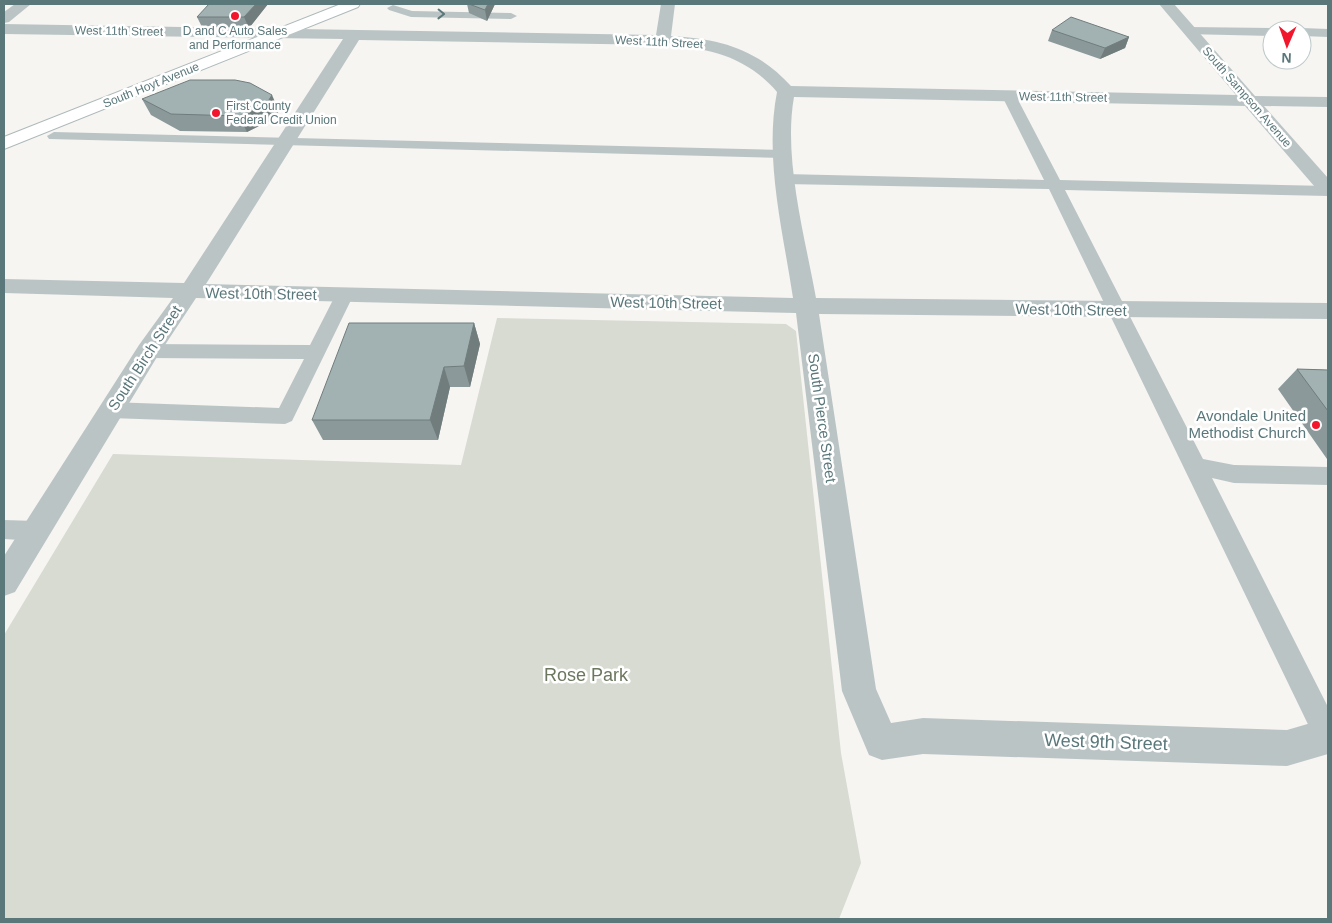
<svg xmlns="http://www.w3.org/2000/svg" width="1332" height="923" viewBox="0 0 1332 923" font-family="Helvetica,sans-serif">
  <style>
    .green { fill: #d8dbd1 }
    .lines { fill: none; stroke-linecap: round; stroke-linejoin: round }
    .secondary-casing { stroke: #aeb9ba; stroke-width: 2 }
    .lane { fill: #bbc4c5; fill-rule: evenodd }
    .street { fill: #bbc4c5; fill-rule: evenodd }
    .secondary { fill: #fff; fill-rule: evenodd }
    .wall { fill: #8b999a }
    .shaded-wall { fill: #717d7d }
    .building { fill: #a2b2b3; stroke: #717d7d }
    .oneway { stroke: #5a777a }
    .poi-dot { fill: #f2162d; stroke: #fff; stroke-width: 2 }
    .labels { text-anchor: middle; stroke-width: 5; stroke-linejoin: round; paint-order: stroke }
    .far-street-label { font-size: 12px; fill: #5a777a; stroke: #fff }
    .far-poi-label { font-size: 12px; fill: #5a777a; stroke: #fff }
    .street-label { font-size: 15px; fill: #5a777a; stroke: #fff }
    .poi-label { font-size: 15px; fill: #5a777a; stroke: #fff; text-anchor: end }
    .near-park-label { font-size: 18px; fill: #6b775e; stroke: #fff }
    .near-street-label { font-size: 18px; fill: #5a777a; stroke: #fff }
  </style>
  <rect width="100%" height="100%" fill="#f6f5f2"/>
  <path class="green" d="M 497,318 L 786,324 L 796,331 L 841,753 L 861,863 L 839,919 L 4,919 L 4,635 L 113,454 L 461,465 Z"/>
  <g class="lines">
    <g class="secondary-casing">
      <path id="secondary" d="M 341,4 L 360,4 L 358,7 L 4,149 L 4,137 Z"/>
    </g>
    <path class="lane" d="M 393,5 L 412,11 L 511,13 L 517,16 L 511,19 L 411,17 L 389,10 L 387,8 Z
      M 1189,27 L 1272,28 L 1277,30 L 1272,30 L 1272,36 L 1185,34 L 1183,31 Z
      M 1302,28 L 1328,29 L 1328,37 L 1302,36 L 1302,30 L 1297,30 Z
      M 1009,92 L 1016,96 L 1060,180 L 1328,186 L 1328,196 L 1065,190 L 1203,459 L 1234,465 L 1328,467 L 1328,485 L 1234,483 L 1212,478 L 1328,707 L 1328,748 L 1318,745 L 1049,189 L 785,184 L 777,179 L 785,174 L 1044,180 L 1002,96 Z
      M 54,132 L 784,150 L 791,154 L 784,158 L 49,139 L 47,136 Z
      M 344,290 L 350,292 L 353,296 L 292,421 L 285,424 L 110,418 L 103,415 L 100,410 L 103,405 L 110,402 L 279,408 L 304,359 L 148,358 L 141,356 L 139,351 L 141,346 L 148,344 L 310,345 L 335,296 L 338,292 Z
      M 4,520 L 36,521 L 44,524 L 47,531 L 44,538 L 36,541 L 4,539 Z"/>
    <path class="street" d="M 15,4 L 31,4 L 9,22 L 4,23 L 4,12 Z
      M 661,4 L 675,4 L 671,36 C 721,39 757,49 791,86 L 1236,95 L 1159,4 L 1174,4 L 1255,96 L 1328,97 L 1328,107 L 1264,106 L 1328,178 L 1328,196 L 1321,194 L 1245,106 L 794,97 C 783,158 805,237 816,298 L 1328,303 L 1328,319 L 819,314 L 876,689 L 891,723 L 923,718 L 1287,730 L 1328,718 L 1328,754 L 1287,766 L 923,754 L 882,760 L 869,755 L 842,691 L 796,313 L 196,298 L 157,357 L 15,592 L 4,596 L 4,556 L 139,345 L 173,298 L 4,293 L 4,279 L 184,283 L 343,39 L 4,34 L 4,24 L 656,35 ZM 359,40 L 663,45 C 709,48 746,56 777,92 C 764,159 783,231 793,298 L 206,284 Z"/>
    <use href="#secondary" class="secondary"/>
  </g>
  <path class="wall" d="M 268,4 L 249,28 L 202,27 L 197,17 Z
    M 467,4 L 495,4 L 487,21 L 469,13 Z
    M 1052,30 L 1129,37 L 1125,48 L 1100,59 L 1048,41 Z
    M 142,99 L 279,111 L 273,119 L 247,132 L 180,131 L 151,115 Z
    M 474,323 L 480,344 L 470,387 L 450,387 L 438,440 L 323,440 L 312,420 Z
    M 1297,369 L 1328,370 L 1328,459 L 1327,459 L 1278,389 Z"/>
  <path class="shaded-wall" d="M 256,4 L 268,4 L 249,28 L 244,17 Z
    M 488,4 L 495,4 L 487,21 L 485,10 Z
    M 1129,37 L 1125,48 L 1100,59 L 1105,48 Z
    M 272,95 L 279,111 L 273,119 L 247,132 L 239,116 Z
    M 474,323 L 480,344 L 470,387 L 464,366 Z
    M 444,367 L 450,387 L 438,440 L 430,420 Z"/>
  <path class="building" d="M 209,4 L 256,4 L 244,17 L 197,17 Z
    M 469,4 L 488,4 L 485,10 Z
    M 1071,17 L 1129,37 L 1105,48 L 1052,30 Z
    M 190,80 L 235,80 L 250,83 L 272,95 L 267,103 L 239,116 L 171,114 L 142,99 Z
    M 349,323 L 474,323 L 464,366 L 444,367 L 430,420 L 312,420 Z
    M 1297,369 L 1328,370 L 1328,411 Z"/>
  <defs><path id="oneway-chevron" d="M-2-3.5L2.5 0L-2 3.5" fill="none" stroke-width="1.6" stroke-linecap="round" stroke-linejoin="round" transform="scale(1.25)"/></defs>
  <use class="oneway" href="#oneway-chevron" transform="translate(441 14) rotate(1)"/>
  <g class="poi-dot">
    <circle cx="235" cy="16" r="5"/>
    <circle cx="216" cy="113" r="5"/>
    <circle cx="1316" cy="425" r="5"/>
  </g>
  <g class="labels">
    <g class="far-street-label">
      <text transform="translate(119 31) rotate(1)" y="4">West 11th Street</text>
      <text transform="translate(659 42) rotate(3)" y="4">West 11th Street</text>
      <text transform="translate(151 85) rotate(-22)" y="4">South Hoyt Avenue</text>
      <text transform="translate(1063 97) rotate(1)" y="4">West 11th Street</text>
      <text transform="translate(1247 97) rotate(49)" y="4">South Sampson Avenue</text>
    </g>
    <g class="far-poi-label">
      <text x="235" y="35">D and C Auto Sales<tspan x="235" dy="14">and Performance</tspan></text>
      <text x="226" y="110" text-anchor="start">First County<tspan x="226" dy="14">Federal Credit Union</tspan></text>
    </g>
    <g class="street-label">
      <text transform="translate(261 294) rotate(1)" y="5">West 10th Street</text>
      <text transform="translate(666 303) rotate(1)" y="5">West 10th Street</text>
      <text transform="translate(1071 310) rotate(1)" y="5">West 10th Street</text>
      <text transform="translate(145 358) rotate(-57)" y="5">South Birch Street</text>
      <text transform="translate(822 418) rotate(82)" y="5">South Pierce Street</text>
    </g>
    <g class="poi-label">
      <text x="1306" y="421">Avondale United<tspan x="1306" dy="17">Methodist Church</tspan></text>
    </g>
    <g class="near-park-label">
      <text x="586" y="681">Rose Park</text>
    </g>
    <g class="near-street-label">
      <text transform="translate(1106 742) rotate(2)" y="6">West 9th Street</text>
    </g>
  </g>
  <rect width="1332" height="923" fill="none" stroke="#5a777a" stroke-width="10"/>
  <g transform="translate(1287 45) rotate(182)"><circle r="24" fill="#ffffff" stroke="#bdc9ca"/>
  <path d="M0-4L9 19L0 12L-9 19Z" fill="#f2162d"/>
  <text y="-8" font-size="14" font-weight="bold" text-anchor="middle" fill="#5a777a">N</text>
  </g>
</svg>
